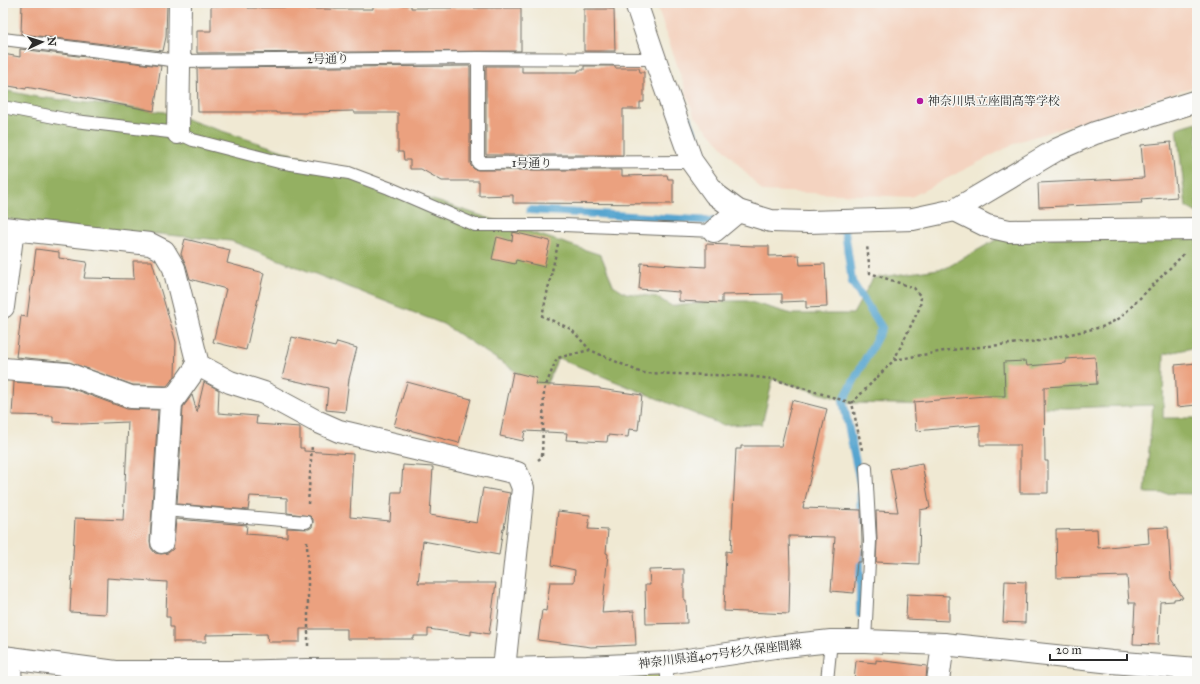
<svg xmlns="http://www.w3.org/2000/svg" width="1200" height="684" viewBox="0 0 1200 684" font-family="'IM FELL Great Primer','Noto Serif JP',serif">
  <style>
    .built { fill: #f4d3c0 }
    .green { fill: #bbcc6f; stroke: #737c4d }
    .forest { fill: #94b062; stroke: #606e46 }
    .lines { fill: none; stroke-linecap: round; stroke-linejoin: round }
    .stream { stroke: #55a4cf; stroke-width: 8 }
    .building { fill: #eba17f }
    .service-casing { stroke: #706e66; stroke-width: 14 }
    .minor-casing { stroke: #706e66; stroke-width: 24 }
    .tertiary-casing { stroke: #706e66; stroke-width: 24 }
    .secondary-casing { stroke: #706e66; stroke-width: 24 }
    .path { stroke: #706e66; stroke-width: 2.5; stroke-dasharray: 3 3; stroke-linecap: butt }
    .service { stroke: #fff; stroke-width: 12 }
    .minor { stroke: #fff; stroke-width: 22 }
    .tertiary { stroke: #fff; stroke-width: 22 }
    .secondary { stroke: #fff; stroke-width: 22 }
    .poi-dot { fill: #b5179e; stroke: #f6f6f2; stroke-width: 1.5 }
    .labels { text-anchor: middle; stroke-width: 3; stroke-linejoin: round; paint-order: stroke }
    .street-label { font-size: 12px; fill: #2b2b2b; stroke: #f6f6f2 }
    .poi-label { font-size: 12px; fill: #2b2b2b; stroke: #f6f6f2; text-anchor: start }
  </style>
  <rect width="100%" height="100%" fill="#f6f6f2"/>
  <filter id="ink" filterUnits="userSpaceOnUse"><feTurbulence type="fractalNoise" baseFrequency=".025" numOctaves="2"/><feDisplacementMap in="SourceGraphic" scale="8" xChannelSelector="R" yChannelSelector="G"/><feConvolveMatrix kernelMatrix="1 2 1 2 8 2 1 2 1" color-interpolation-filters="sRGB"/></filter>
  <filter id="wash" filterUnits="userSpaceOnUse"><feTurbulence type="fractalNoise" baseFrequency=".012" numOctaves="4" result="noise"/><feDisplacementMap in="SourceGraphic" scale="16" xChannelSelector="R" yChannelSelector="G"/><feGaussianBlur stdDeviation="0.9" result="paint"/><feColorMatrix in="noise" values="0 0 0 0 0 0 0 0 0 0 0 0 0 0 0 0 0 1.4 0 .05"/><feComposite in="paint" operator="in"/></filter>
  <g filter="url(#wash)">
    <rect width="100%" height="100%" fill="#f0e9d3"/>
    <path class="built" d="M 656,3 L 1197,3 L 1197,86 L 1020,141 L 911,197 L 762,191 L 694,115 Z"/>
    <path class="green" d="M 662,675 L 662,681 L 606,681 L 606,678 Z"/>
    <path class="forest" d="M 3,90 L 37,97 L 164,112 L 601,255 L 613,285 L 626,293 L 656,297 L 672,306 L 725,301 L 747,301 L 792,314 L 853,314 L 873,278 L 946,268 L 999,238 L 1197,236 L 1197,347 L 1164,354 L 1163,418 L 1197,418 L 1197,494 L 1145,493 L 1153,405 L 1068,408 L 852,403 L 773,379 L 762,424 L 722,425 L 558,358 L 544,390 L 443,324 L 231,241 L 158,234 L 127,234 L 3,219 Z
      M 1197,122 L 1197,213 L 1186,207 L 1177,128 Z"/>
    <g class="lines">
      <path class="stream" d="M 688,119 L 709,171
        M 530,210 L 712,221
        M 836,229 L 845,231 L 852,282 L 882,328 L 843,401 L 861,487 L 860,521
        M 860,614 L 860,552"/>
    </g>
    <g id="blocks">
      <path class="building" d="M 22,3 L 167,3 L 166,37 L 163,51 L 21,34 Z
        M 248,5 L 248,8 L 299,7 L 299,9 L 373,9 L 373,5 L 411,5 L 411,8 L 521,8 L 521,51 L 197,53 L 197,31 L 211,31 L 211,6 Z
        M 584,9 L 614,9 L 615,51 L 584,51 Z
        M 20,49 L 161,66 L 154,111 L 26,87 L 26,89 L 3,85 L 3,54 L 20,57 Z
        M 470,66 L 470,163 L 471,166 L 474,169 L 478,170 L 622,170 L 622,176 L 667,175 L 668,179 L 673,179 L 673,204 L 513,203 L 513,195 L 479,196 L 479,181 L 442,181 L 421,169 L 410,169 L 410,160 L 404,160 L 403,152 L 398,152 L 398,113 L 354,113 L 354,111 L 307,112 L 307,113 L 276,113 L 276,112 L 198,112 L 197,68 Z
        M 486,66 L 522,66 L 522,72 L 578,72 L 578,70 L 584,70 L 584,66 L 615,66 L 615,68 L 639,68 L 640,72 L 644,72 L 644,102 L 640,102 L 640,109 L 623,109 L 623,155 L 486,155 Z
        M 1171,142 L 1177,197 L 1141,200 L 1142,203 L 1039,207 L 1038,183 L 1144,178 L 1141,145 Z
        M 513,232 L 550,241 L 544,267 L 516,260 L 515,264 L 492,259 L 497,237 L 512,241 Z
        M 185,239 L 230,250 L 227,263 L 264,273 L 246,350 L 213,342 L 226,289 L 190,279 L 186,265 L 181,254 Z
        M 706,244 L 754,246 L 769,246 L 769,256 L 799,255 L 800,265 L 825,264 L 827,307 L 806,308 L 806,301 L 782,302 L 782,294 L 722,295 L 722,303 L 679,301 L 679,292 L 639,289 L 641,263 L 706,267 Z
        M 36,249 L 59,252 L 59,258 L 87,262 L 84,278 L 134,279 L 133,261 L 152,261 L 176,342 L 175,376 L 167,386 L 133,385 L 69,362 L 16,357 L 21,316 L 27,317 Z
        M 292,337 L 335,347 L 337,342 L 357,348 L 349,379 L 345,412 L 326,410 L 328,388 L 282,378 Z
        M 1095,357 L 1097,384 L 1044,387 L 1045,461 L 1048,461 L 1048,493 L 1020,493 L 1020,445 L 980,445 L 980,425 L 916,431 L 914,402 L 985,396 L 1005,396 L 1004,362 L 1026,361 L 1027,366 L 1066,363 L 1066,359 Z
        M 1197,363 L 1197,405 L 1177,407 L 1175,365 Z
        M 513,372 L 537,378 L 535,384 L 600,388 L 600,389 L 642,395 L 638,430 L 629,429 L 628,437 L 608,435 L 607,442 L 566,440 L 567,433 L 525,431 L 523,441 L 500,436 Z
        M 14,382 L 65,386 L 127,409 L 158,410 L 150,541 L 151,548 L 155,553 L 161,554 L 168,553 L 173,549 L 174,543 L 176,519 L 247,525 L 246,534 L 287,537 L 287,528 L 309,529 L 312,527 L 313,523 L 313,519 L 310,516 L 287,513 L 287,498 L 250,496 L 248,510 L 177,504 L 183,407 L 192,395 L 197,412 L 204,382 L 219,390 L 218,413 L 257,416 L 256,424 L 300,427 L 300,448 L 304,448 L 304,451 L 353,454 L 350,517 L 390,521 L 392,492 L 401,492 L 403,465 L 433,467 L 430,515 L 477,523 L 483,488 L 510,493 L 504,528 L 503,528 L 499,555 L 423,541 L 418,583 L 496,583 L 489,634 L 471,631 L 471,635 L 428,629 L 428,636 L 414,636 L 414,639 L 347,639 L 347,629 L 300,629 L 300,642 L 268,642 L 267,634 L 206,635 L 206,642 L 173,642 L 173,627 L 170,627 L 170,617 L 166,617 L 167,582 L 107,578 L 106,614 L 70,612 L 75,518 L 123,520 L 127,445 L 128,422 L 80,424 L 79,423 L 53,422 L 53,416 L 12,415 Z
        M 407,382 L 471,399 L 459,443 L 394,426 Z
        M 792,400 L 827,409 L 803,508 L 861,510 L 862,541 L 861,562 L 857,562 L 854,593 L 831,591 L 835,537 L 789,536 L 790,571 L 789,614 L 724,611 L 726,551 L 731,552 L 736,449 L 741,449 L 741,446 L 781,446 Z
        M 922,463 L 930,508 L 920,510 L 919,564 L 876,562 L 877,541 L 876,511 L 898,512 L 890,469 Z
        M 558,511 L 590,515 L 588,529 L 608,530 L 606,553 L 608,554 L 602,613 L 634,611 L 636,645 L 591,647 L 538,640 L 542,610 L 546,611 L 550,582 L 574,582 L 575,570 L 552,565 Z
        M 1168,527 L 1171,580 L 1183,598 L 1174,599 L 1174,601 L 1160,602 L 1158,645 L 1133,644 L 1135,603 L 1129,603 L 1127,576 L 1057,578 L 1056,530 L 1097,529 L 1098,548 L 1149,543 L 1148,528 Z
        M 684,569 L 684,600 L 686,600 L 687,623 L 646,624 L 645,585 L 650,585 L 649,570 Z
        M 1005,581 L 1026,582 L 1025,623 L 1003,622 Z
        M 907,594 L 949,596 L 949,621 L 906,619 Z
        M 876,660 L 927,666 L 926,681 L 854,681 L 856,661 L 876,663 Z"/>
    </g>
  </g>
  <g filter="url(#ink)">
    <use href="#blocks" fill-opacity="0" stroke="#706e66" stroke-width="1"/>
    <g class="lines">
      <g class="service-casing">
        <path id="service" d="M 3,39 L 179,61 L 478,58 L 655,59
          M 478,58 L 478,163 L 692,162
          M 3,107 L 75,121 L 178,133 L 193,140 L 279,162 L 349,173 L 389,188 L 475,225 L 563,225 L 714,231
          M 164,510 L 306,522
          M 865,641 L 870,541 L 866,468
          M 667,663 L 667,681
          M 827,681 L 831,641"/>
      </g>
      <g class="minor-casing">
        <path id="minor" d="M 636,3 L 655,59 L 692,162 L 715,194 L 738,211 L 714,231
          M 178,133 L 180,3
          M 955,210 L 987,226 L 1009,231 L 1197,229
          M 3,228 L 150,244 L 164,251 L 174,268 L 198,365 L 230,382 L 264,393 L 314,420 L 339,431 L 517,473 L 523,488 L 504,669
          M 3,307 L 13,229
          M 3,369 L 68,374 L 131,397 L 164,398 L 171,403
          M 162,542 L 171,403 L 198,365
          M 9,658 L 11,681
          M 938,681 L 943,644"/>
      </g>
      <g class="tertiary-casing">
        <path id="tertiary" d="M 738,211 L 771,221 L 808,222 L 913,219 L 955,210 L 1058,149 L 1095,133 L 1197,101"/>
      </g>
      <g class="secondary-casing">
        <path id="secondary" d="M 3,657 L 116,672 L 229,672 L 307,670 L 504,669 L 587,667 L 667,663 L 775,647 L 831,641 L 865,641 L 943,644 L 1112,662 L 1197,669"/>
      </g>
      <path class="path" d="M 558,244 L 542,316 L 571,329 L 590,350
        M 894,360 L 950,350 L 1039,341 L 1102,327 L 1120,318 L 1182,256 L 1183,254
        M 862,450 L 852,403 L 894,360 L 920,307 L 921,297 L 914,288 L 870,273 L 867,245
        M 538,460 L 542,457 L 544,390 L 557,358 L 590,350 L 642,373 L 746,376 L 773,379 L 852,403
        M 308,504 L 312,445
        M 307,541 L 308,582 L 308,646"/>
      <use href="#service" class="service"/>
      <use href="#minor" class="minor"/>
      <use href="#tertiary" class="tertiary"/>
      <use href="#secondary" class="secondary"/>
    </g>
  </g>
  <circle class="poi-dot" cx="920" cy="101" r="4"/>
  <g class="labels">
    <g class="street-label">
      <text transform="translate(328 59) rotate(-1)" y="4">2号通り</text>
      <text x="532" y="167">1号通り</text>
      <text transform="translate(720 654) rotate(-7)" y="4">神奈川県道407号杉久保座間線</text>
    </g>
    <g class="poi-label">
      <text x="928" y="105">神奈川県立座間高等学校</text>
    </g>
  </g>
  <rect width="1200" height="684" fill="none" stroke="#f6f6f2" stroke-width="16"/>
  <g transform="translate(42 42) rotate(86)" stroke="#f6f6f2" stroke-width="3" paint-order="stroke">
  <path d="M0-3L7 15L0 10L-7 15Z" fill="#2b2b2b"/>
  <text y="-6" font-size="11" font-weight="bold" text-anchor="middle" fill="#2b2b2b">N</text>
  </g>
  <path d="M1050 654v6h77v-6" fill="none" stroke="#2b2b2b" stroke-width="2"/>
  <text x="1056" y="654" font-size="12" fill="#2b2b2b" stroke="#f6f6f2" stroke-width="3" paint-order="stroke">20 m</text>
</svg>
